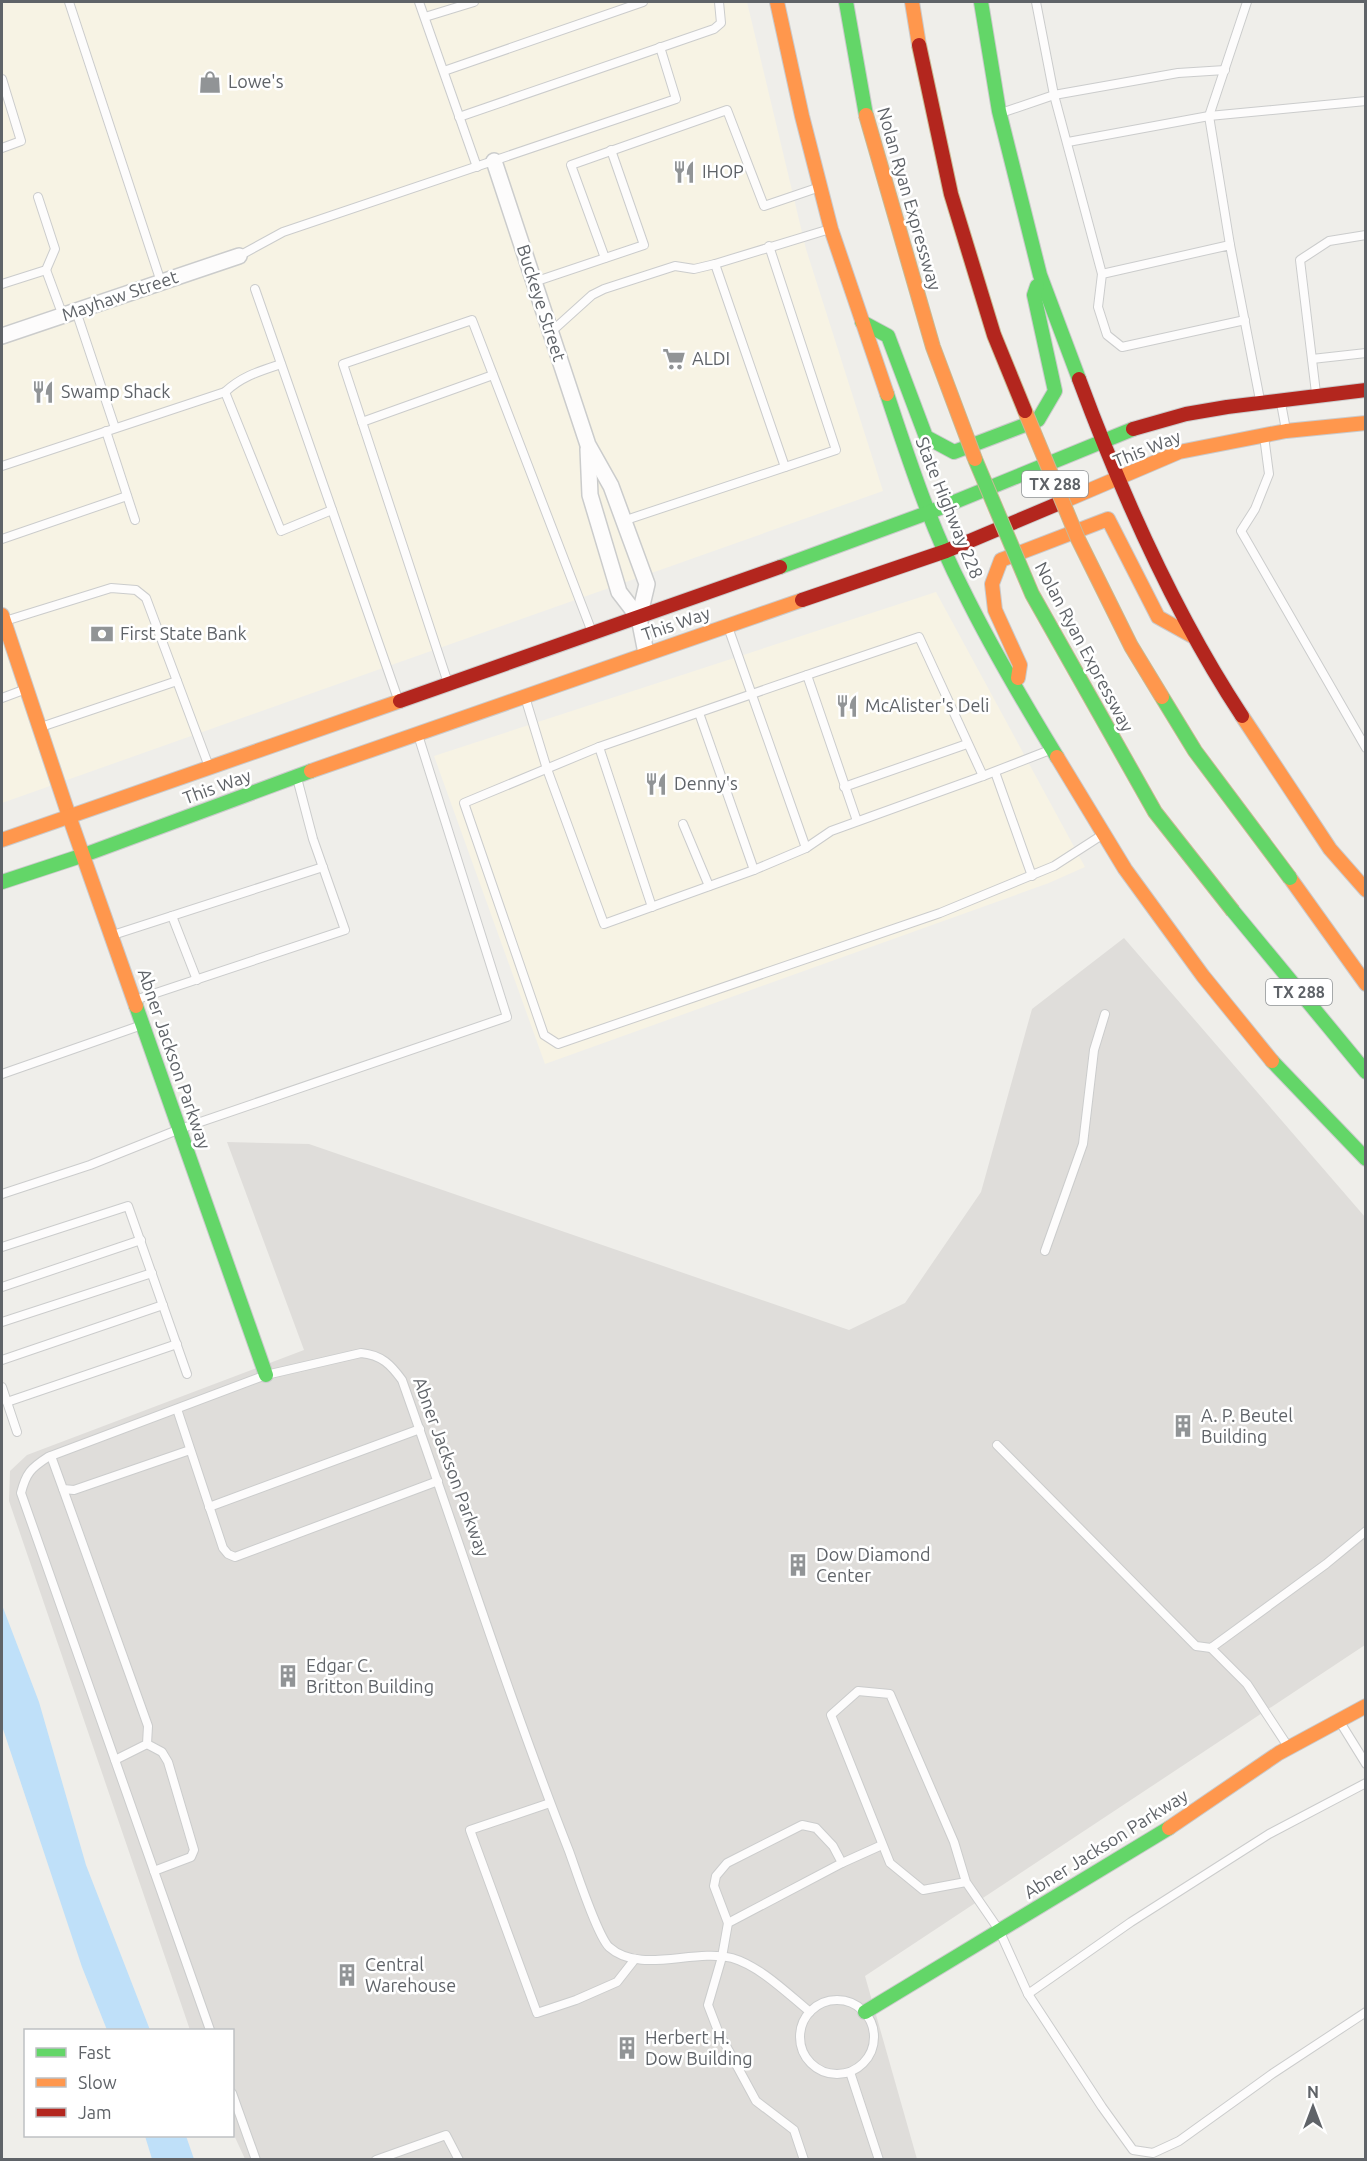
<svg xmlns="http://www.w3.org/2000/svg" width="1367" height="2161" font-family="Ubuntu,sans-serif">
	<style>
		.commercial { fill: #f7f3e4 }
		.industrial { fill: #dfddda }
		.water { fill: #bfe0f9 }
		.lines { fill: none; stroke-linecap: round; stroke-linejoin: round }
		.lane-casing { stroke: #cbcccc; stroke-width: 10 }
		.street-casing { stroke: #cbcccc; stroke-width: 18 }
		.fast-casing { stroke: #cacacb; stroke-width: 16 }
		.slow-casing { stroke: #cacacb; stroke-width: 16 }
		.jam-casing { stroke: #cacacb; stroke-width: 16 }
		.lane { stroke: #fdfcfc; stroke-width: 8 }
		.street { stroke: #fdfcfc; stroke-width: 15 }
		.fast { stroke: #63d668; stroke-width: 14 }
		.slow { stroke: #ff974d; stroke-width: 14 }
		.jam { stroke: #b3261e; stroke-width: 14 }
		.fast-bridge-casing { stroke: #c8b996; stroke-width: 16; stroke-linecap: butt }
		.slow-bridge-casing { stroke: #c8b996; stroke-width: 16; stroke-linecap: butt }
		.jam-bridge-casing { stroke: #c8b996; stroke-width: 16; stroke-linecap: butt }
		.fast-bridge { stroke: #63d668; stroke-width: 14 }
		.slow-bridge { stroke: #ff974d; stroke-width: 14 }
		.jam-bridge { stroke: #b3261e; stroke-width: 14 }
		.labels { text-anchor: middle; stroke-width: 5; stroke-linejoin: round; paint-order: stroke }
		.shield { fill: #fff; stroke: #8f9295; stroke-width: 1.5 }
		.shield-label { font-size: 16px; font-weight: bold; fill: #5f6368 }
		.poi-label { font-size: 18px; fill: #5f6368; stroke: #fff; text-anchor: start }
		.street-label { font-size: 18px; fill: #5f6368; stroke: #fff }
	</style>
	<rect width="100%" height="100%" fill="#efeeea"/>
	<g class="commercial">
		<path d="M2 2H747L806 249 883 491 2 803Z"/>
		<path d="M936 592 1085 867 1049 883 545 1064 434 756Z"/>
	</g>
	<path class="industrial" d="M1124 938 1365 1217V1645L865 1976 917 2159H245L233 2133 232 2030H190L9 1501 10 1471 27 1455 304 1350 227 1142 309 1144 849 1330 905 1303 981 1192 1032 1009Z"/>
	<g class="water">
		<path d="M2 1605 39 1702 86 1865 150 2030H107L82 1967 2 1726Z"/>
		<path d="M145 2136H186L194 2159H152Z"/>
	</g>
	<g class="lines">
		<g class="lane-casing">
			<g id="lane">
				<path d="M69 2 161 282"/>
				<path d="M419 2 477 167"/>
				<path d="M1036 2 1054 95 1102 274"/>
				<path d="M425 17 474 2"/>
				<path d="M444 71 643 2"/>
				<path d="M2 79 21 141 2 148"/>
				<path d="M1001 113 1054 95 1178 73 1225 70"/>
				<path d="M459 117 714 29 721 23 719 2"/>
				<path d="M1068 142 1209 116 1366 101"/>
				<path d="M1230 245 1209 116 1247 2"/>
				<path d="M239 256 283 232 676 99 660 47"/>
				<path d="M605 258 571 165 727 110 764 206 817 188"/>
				<path d="M715 264 785 467"/>
				<path d="M46 270 63 316"/>
				<path d="M534 282 644 245 611 150"/>
				<path d="M2 284 46 270 55 249 38 197"/>
				<path d="M255 289 398 699"/>
				<path d="M76 311 115 428"/>
				<path d="M1245 320 1122 347 1107 335 1098 307 1102 274 1230 245 1260 400"/>
				<path d="M551 332 592 295 604 289 675 266 694 269 715 264 830 229"/>
				<path d="M1312 359 1366 353"/>
				<path d="M225 392 281 531 332 510"/>
				<path d="M1316 393 1300 260 1329 241 1366 235"/>
				<path d="M1281 403 1286 430"/>
				<path d="M362 422 493 375"/>
				<path d="M106 431 135 520"/>
				<path d="M1264 436 1269 474 1255 509 1241 531 1366 748"/>
				<path d="M2 466 225 392C242 376 260 371 281 364"/>
				<path d="M623 521 836 450 769 246"/>
				<path d="M2 539 127 496"/>
				<path d="M5 621 111 588 136 590 146 598 208 764"/>
				<path d="M728 627 806 848"/>
				<path d="M807 675 919 637 983 776"/>
				<path d="M448 683 343 364 472 320 592 632"/>
				<path d="M525 697 547 769 604 924 754 870 806 848 831 831 983 776 1050 750"/>
				<path d="M2 698 26 689"/>
				<path d="M699 713 754 870"/>
				<path d="M41 727 177 681"/>
				<path d="M599 747 652 907"/>
				<path d="M995 772 1032 876"/>
				<path d="M844 787 967 744"/>
				<path d="M857 821 807 675 599 747 464 803 544 1035 558 1044 940 913 1054 866 1102 835"/>
				<path d="M683 824 709 886"/>
				<path d="M172 916 197 980"/>
				<path d="M113 935 323 867"/>
				<path d="M135 1000 345 930 313 839 297 778"/>
				<path d="M2 1074 142 1025"/>
				<path d="M2 1194 90 1165 180 1129 507 1017 418 735"/>
				<path d="M2 1247 128 1206 187 1374"/>
				<path d="M1045 1251 1083 1144 1094 1050 1105 1014"/>
				<path d="M2 1287 141 1240"/>
				<path d="M2 1322 152 1273"/>
				<path d="M2 1360 163 1305"/>
				<path d="M2 1387 17 1432"/>
				<path d="M7 1402 177 1344"/>
				<path d="M177 1409 223 1548 228 1554 235 1557 438 1481"/>
				<path d="M997 1445 1196 1646 1211 1648 1326 1564 1366 1531"/>
				<path d="M51 1456 63 1489 74 1490 190 1450"/>
				<path d="M63 1489 148 1726 147 1744 115 1760"/>
				<path d="M209 1507 420 1429"/>
				<path d="M1211 1648 1247 1684 1287 1745"/>
				<path d="M1340 1722 1366 1764"/>
				<path d="M147 1744 162 1752 168 1762 194 1850 191 1857 154 1871"/>
				<path d="M550 1803 470 1830 537 2013 576 2000 617 1982 635 1959"/>
				<path d="M966 1882 923 1890 890 1863 831 1715 858 1691 890 1694 954 1842 966 1882 999 1930 1028 1994 1131 1922 1269 1834 1366 1783"/>
				<path d="M728 1923 714 1886 716 1876 727 1863 802 1825 816 1828 833 1846 842 1863"/>
				<path d="M1028 1994 1102 2107 1133 2150 1153 2153 1179 2141 1272 2074 1366 2012"/>
				<circle cx="837" cy="2037" r="37"/>
				<path d="M210 2030 21 1493C26 1473 31 1468 48 1457L266 1375 361 1353C382 1355 391 1365 402 1380 458 1537 508 1696 569 1851 576 1870 597 1935 609 1947 640 1975 693 1948 732 1958 760 1966 788 1994 810 2012"/>
				<path d="M850 2072 879 2160"/>
				<path d="M232 2093 256 2160"/>
				<path d="M376 2160 446 2135 459 2160"/>
				<path d="M804 2160 794 2130 756 2101 718 2031 708 2005 722 1957 728 1923 842 1863 882 1845"/>
			</g>
		</g>
		<g class="street-casing">
			<g id="street">
				<path d="M494 161 588 445 611 486 647 584 639 618 646 653"/>
				<path d="M2 336 239 256"/>
				<path d="M588 449 590 495 619 592 639 618"/>
			</g>
		</g>
		<g class="fast-casing">
			<g id="fast">
				<path d="M846 2 866 115"/>
				<path d="M981 2 999 111 1040 275 1079 379"/>
				<path d="M862 322 888 336 926 437 954 452 1038 420 1055 391 1034 295 1037 286"/>
				<path d="M887 394C909 460 931 528 963 590 991 647 1024 703 1057 757"/>
				<path d="M780 567 930 512 1133 429"/>
				<path d="M2 882 84 855 311 771"/>
				<path d="M1233 911 1366 1072"/>
				<path d="M136 1006 266 1375"/>
				<path d="M1272 1061 1366 1159"/>
				<path d="M865 2012 1169 1828"/>
			</g>
		</g>
		<g class="slow-casing">
			<g id="slow">
				<path d="M777 2 802 116 831 229 887 394"/>
				<path d="M912 2 919 45"/>
				<path d="M1062 502 1179 452 1286 431 1366 423"/>
				<path d="M2 615 69 816 136 1006"/>
				<path d="M1018 678 1020 665 995 610 992 584 1001 560 1108 519 1158 617 1194 637"/>
				<path d="M1242 716 1330 849 1366 890"/>
				<path d="M1057 757 1125 869 1203 976 1272 1061"/>
				<path d="M311 771 802 600"/>
				<path d="M2 840 400 701"/>
				<path d="M1290 878 1366 984"/>
				<path d="M1169 1828 1279 1753 1366 1706"/>
			</g>
		</g>
		<g class="jam-casing">
			<g id="jam">
				<path d="M1079 379C1122 495 1174 613 1242 716"/>
				<path d="M1133 429 1186 414 1227 407 1366 390"/>
				<path d="M802 600 946 551 1062 502"/>
				<path d="M400 701 780 567"/>
			</g>
		</g>
		<use href="#lane" class="lane"/>
		<use href="#street" class="street"/>
		<use href="#fast" class="fast"/>
		<use href="#slow" class="slow"/>
		<use href="#jam" class="jam"/>
		<g class="fast-bridge-casing">
			<g id="fast-bridge">
				<path d="M975 459 1032 594 1155 812 1233 911"/>
				<path d="M1162 697 1195 751 1290 878"/>
			</g>
		</g>
		<g class="slow-bridge-casing">
			<g id="slow-bridge">
				<path d="M866 115 933 347 975 459"/>
				<path d="M1025 411 1078 539 1131 646 1162 697"/>
			</g>
		</g>
		<g class="jam-bridge-casing">
			<path id="jam-bridge" d="M919 45 951 194 994 335 1025 411"/>
		</g>
		<use href="#fast-bridge" class="fast-bridge"/>
		<use href="#slow-bridge" class="slow-bridge"/>
		<use href="#jam-bridge" class="jam-bridge"/>
	</g>
	<defs>
		<g id="shop-bare" transform="scale(1.8)"><path d="M-5-2.5h2.3a2.7 3.5 0 0 1 5.4 0H5L5.5 6h-11ZM-1.5-2.5h3a1.5 2.3 0 0 0-3 0Z" fill="#919496" stroke="#fff" stroke-width="2.5" paint-order="stroke"/></g>
		<g id="restaurant-bare" transform="scale(1.8)"><path d="M-5-6h1v4h1v-4h1v4h1v-4h1v5L-1.5 .5V6h-2V.5L-5-1ZM5-6V6H3V1.5H1.5Q1.5-4 5-6Z" fill="#919496" stroke="#fff" stroke-width="2.5" paint-order="stroke"/></g>
		<g id="supermarket-bare" transform="scale(1.8)"><path d="M-6-5.5h2.5l.6 2H6L4.5 2H-2.5L-4.4-4H-6ZM-1.5 3.2a1.3 1.3 0 1 0 .1 0ZM3 3.2a1.3 1.3 0 1 0 .1 0Z" fill="#919496" stroke="#fff" stroke-width="2.5" paint-order="stroke"/></g>
		<g id="bank-bare" transform="scale(1.8)"><path d="M-6-4H6V4H-6ZM0-2.3a2.3 2.3 0 1 0 0 4.6a2.3 2.3 0 1 0 0-4.6Z" fill="#919496" stroke="#fff" stroke-width="2.5" paint-order="stroke"/></g>
		<g id="building-bare" transform="scale(1.8)"><path d="M-4-6H4V6H1V3H-1V6H-4ZM-2.5-4.3h1.7v1.8h-1.7ZM.8-4.3h1.7v1.8H.8ZM-2.5-1h1.7V.8h-1.7ZM.8-1h1.7V.8H.8Z" fill="#919496" stroke="#fff" stroke-width="2.5" paint-order="stroke"/></g>
	</defs>
	<g fill-rule="evenodd">
		<use href="#shop-bare" x="210" y="82"/>
		<use href="#restaurant-bare" x="684" y="172"/>
		<use href="#supermarket-bare" x="674" y="359"/>
		<use href="#restaurant-bare" x="43" y="392"/>
		<use href="#bank-bare" x="102" y="634"/>
		<use href="#restaurant-bare" x="847" y="706"/>
		<use href="#restaurant-bare" x="656" y="784"/>
		<use href="#building-bare" x="1183" y="1426"/>
		<use href="#building-bare" x="798" y="1565"/>
		<use href="#building-bare" x="288" y="1676"/>
		<use href="#building-bare" x="347" y="1975"/>
		<use href="#building-bare" x="627" y="2048"/>
	</g>
	<g class="labels">
		<g class="shield">
			<rect x="1022" y="471" width="66" height="26" rx="4.5"/>
			<rect x="1266" y="979" width="66" height="26" rx="4.5"/>
		</g>
		<g class="shield-label">
			<text x="1055" y="490">TX 288</text>
			<text x="1299" y="998">TX 288</text>
		</g>
		<g class="poi-label">
			<text x="228" y="88">Lowe's</text>
			<text x="702" y="178">IHOP</text>
			<text x="692" y="365">ALDI</text>
			<text x="61" y="398">Swamp Shack</text>
			<text x="120" y="640">First State Bank</text>
			<text x="865" y="712">McAlister's Deli</text>
			<text x="674" y="790">Denny's</text>
			<text x="1201" y="1422">A. P. Beutel<tspan x="1201" dy="21">Building</tspan></text>
			<text x="816" y="1561">Dow Diamond<tspan x="816" dy="21">Center</tspan></text>
			<text x="306" y="1672">Edgar C.<tspan x="306" dy="21">Britton Building</tspan></text>
			<text x="365" y="1971">Central<tspan x="365" dy="21">Warehouse</tspan></text>
			<text x="645" y="2044">Herbert H.<tspan x="645" dy="21">Dow Building</tspan></text>
		</g>
		<g class="street-label">
			<text transform="translate(909 199) rotate(74)" y="6">Nolan Ryan Expressway</text>
			<text transform="translate(120 296) rotate(-19)" y="6">Mayhaw Street</text>
			<text transform="translate(541 303) rotate(72)" y="6">Buckeye Street</text>
			<text transform="translate(1147 449) rotate(-22)" y="6">This Way</text>
			<text transform="translate(949 508) rotate(68)" y="6">State Highway 228</text>
			<text transform="translate(676 624) rotate(-19)" y="6">This Way</text>
			<text transform="translate(1084 647) rotate(62)" y="6">Nolan Ryan Expressway</text>
			<text transform="translate(217 787) rotate(-20)" y="6">This Way</text>
			<text transform="translate(174 1059) rotate(71)" y="6">Abner Jackson Parkway</text>
			<text transform="translate(451 1467) rotate(70)" y="6">Abner Jackson Parkway</text>
			<text transform="translate(1106 1844) rotate(-32)" y="6">Abner Jackson Parkway</text>
		</g>
	</g>
	<rect width="1367" height="2161" fill="none" stroke="#5f6368" stroke-width="6"/>
	<rect x="24" y="2029" width="210" height="108" fill="#ffffff" stroke="#bfc1c3" stroke-width="1.5"/>
	<rect x="36" y="2048" width="30" height="9" fill="#63d668" stroke="#bfc1c3" stroke-width="1.5"/>
	<text x="78" y="2059" font-size="18" fill="#5f6368">Fast</text>
	<rect x="36" y="2078" width="30" height="9" fill="#ff974d" stroke="#bfc1c3" stroke-width="1.5"/>
	<text x="78" y="2089" font-size="18" fill="#5f6368">Slow</text>
	<rect x="36" y="2108" width="30" height="9" fill="#b3261e" stroke="#bfc1c3" stroke-width="1.5"/>
	<text x="78" y="2119" font-size="18" fill="#5f6368">Jam</text>
	<g transform="translate(1313 2107)" stroke="#ffffff" stroke-width="4.5" paint-order="stroke">
	<path d="M0-4.5L10 22L0 15L-10 22Z" fill="#5f6368"/>
	<text y="-9" font-size="16" font-weight="bold" text-anchor="middle" fill="#5f6368">N</text>
	</g>
</svg>
